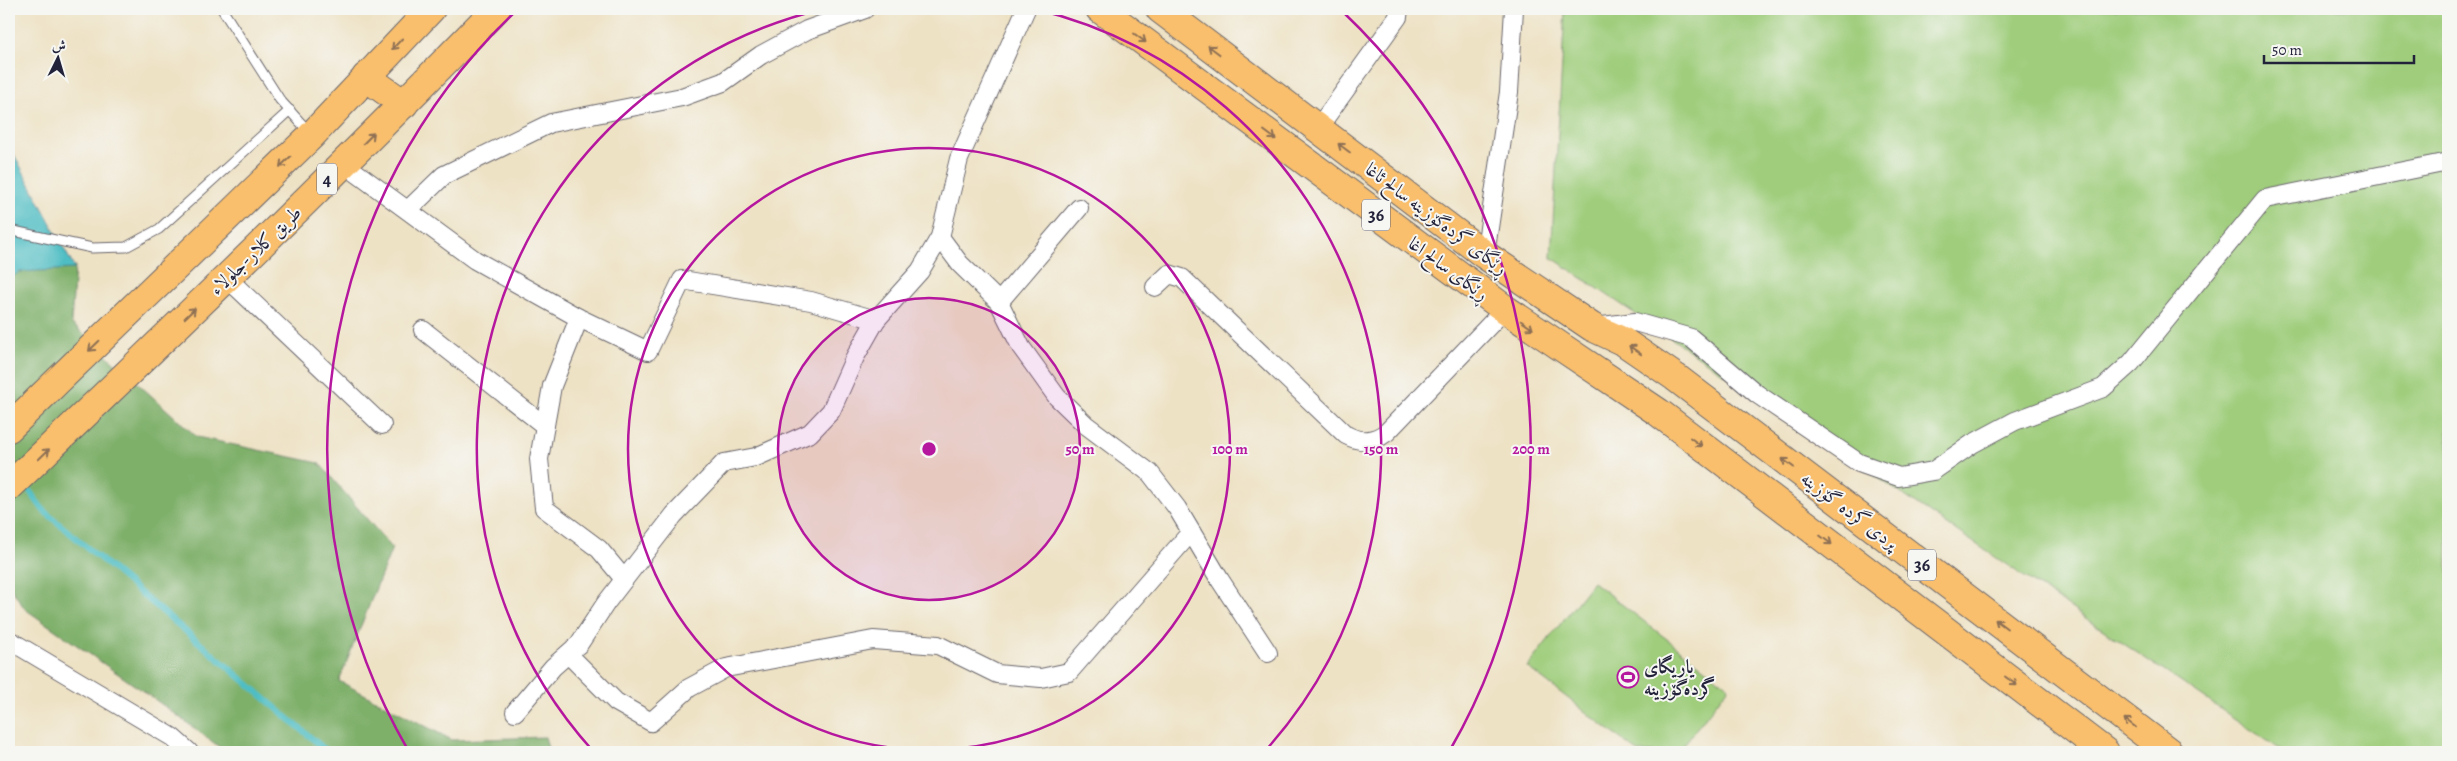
<svg xmlns="http://www.w3.org/2000/svg" width="2457" height="761" font-family="Alegreya,Amiri,serif">
	<style>
		.green { fill: #9fcd7b; stroke: #60785b }
		.forest { fill: #7fb06b; stroke: #506953 }
		.water { fill: #50bec4; stroke: #397080 }
		.lines { fill: none; stroke-linecap: round; stroke-linejoin: round }
		.stream { stroke: #50bec4; stroke-width: 6 }
		.lane-casing { stroke: #69656b; stroke-width: 11 }
		.street-casing { stroke: #69656b; stroke-width: 20 }
		.highway-casing { stroke: #69656b; stroke-width: 30 }
		.lane { stroke: #fff; stroke-width: 9 }
		.street { stroke: #fff; stroke-width: 18 }
		.highway { stroke: #f9bf6d; stroke-width: 28 }
		.oneway { stroke: #8e7054 }
		.ring { fill: none; stroke: #b5179e; stroke-width: 2.5 }
		.labels { text-anchor: middle; stroke-width: 4; stroke-linejoin: round; paint-order: stroke }
		.shield { fill: #f6f6f2; stroke: #626272; stroke-width: 1 }
		.shield-label { font-size: 18px; font-weight: bold; fill: #22223b }
		.street-label { font-size: 19px; fill: #22223b; stroke: #f6f6f2 }
		.poi-label { font-size: 19px; font-weight: bold; fill: #22223b; stroke: #f6f6f2; text-anchor: start }
		.centre { fill: #b5179e; stroke: #f6f6f2; stroke-width: 2.5 }
		.ring-label { font-size: 15px; text-anchor: middle; font-weight: bold; fill: #b5179e; stroke: #f6f6f2; stroke-width: 4; stroke-linejoin: round; paint-order: stroke }
	</style>
	<rect width="100%" height="100%" fill="#f6f6f2"/>
	<filter id="ink" filterUnits="userSpaceOnUse"><feTurbulence type="fractalNoise" baseFrequency=".02" numOctaves="2"/><feDisplacementMap in="SourceGraphic" scale="10" xChannelSelector="R" yChannelSelector="G"/><feConvolveMatrix kernelMatrix="1 2 1 2 8 2 1 2 1" color-interpolation-filters="sRGB"/></filter>
	<filter id="wash" filterUnits="userSpaceOnUse"><feTurbulence type="fractalNoise" baseFrequency=".0096" numOctaves="4" result="noise"/><feDisplacementMap in="SourceGraphic" scale="20" xChannelSelector="R" yChannelSelector="G"/><feGaussianBlur stdDeviation="1.12" result="paint"/><feColorMatrix in="noise" values="0 0 0 0 0 0 0 0 0 0 0 0 0 0 0 0 0 1.4 0 .05"/><feComposite in="paint" operator="in"/></filter>
	<g filter="url(#wash)">
		<rect width="100%" height="100%" fill="#eee2c5"/>
		<g class="green">
			<path d="M1565 9H2448V752H2284L1551 257Z"/>
			<path d="M1593 582 1729 687 1678 752H1638L1527 667Z"/>
		</g>
		<path class="forest" d="M75 266 71 323 197 437 319 463 392 548 339 681 452 740 545 737 549 752H226L170 710 25 609 9 585V277L14 272Z"/>
		<path class="water" d="M9 145 75 269 19 272 9 280Z"/>
		<g class="lines">
			<g class="stream">
				<path d="M9 461 16 471"/>
				<path d="M23 482 44 511 328 752"/>
			</g>
		</g>
	</g>
	<g filter="url(#ink)">
		<g class="lines">
			<g class="lane-casing">
				<g id="lane">
					<path d="M222 9 280 100 310 133"/>
					<path d="M9 230 92 248 126 247 159 229 290 110"/>
				</g>
			</g>
			<g class="street-casing">
				<g id="street">
					<path d="M1318 128 1398 17 1399 9"/>
					<path d="M343 163 475 260 579 318 648 351 682 280 811 301 876 320"/>
					<path d="M408 210 444 175 551 123 682 97 723 82 761 55 807 30 865 9"/>
					<path d="M940 237 960 264 999 302 1021 347 1057 397 1086 425 1150 473 1177 508 1220 580 1268 653"/>
					<path d="M1485 255 1509 92 1514 9"/>
					<path d="M227 278 382 425"/>
					<path d="M1155 287 1169 274 1182 278 1346 435C1361 443 1374 442 1387 432L1505 309"/>
					<path d="M999 302 1079 208"/>
					<path d="M579 318 552 386 539 459 544 508 599 549 624 579"/>
					<path d="M1594 327 1635 322 1691 338 1757 394 1859 463 1899 477 1933 471 1972 444 2015 421 2103 388 2131 363 2265 199 2448 162"/>
					<path d="M423 330 545 426"/>
					<path d="M9 640 172 737 189 752"/>
					<path d="M568 654 616 702 651 722 689 688 726 668 873 640 938 645 997 674 1041 678 1069 672 1191 532"/>
					<path d="M515 712 553 667 579 644 606 603 674 515 724 463 756 457 810 433 831 411 855 357 876 320 920 271 940 237 959 159 1026 9"/>
				</g>
			</g>
			<g class="highway-casing">
				<g id="highway">
					<path d="M1100 9 1505 309 1658 412 2105 752"/>
					<path d="M1160 9 1485 255 1592 327 1624 342 1675 377 2169 752"/>
					<path d="M366 77 404 104"/>
					<path d="M9 428 312 135 431 9"/>
					<path d="M9 487C173 330 338 173 496 9"/>
				</g>
			</g>
			<use href="#lane" class="lane"/>
			<use href="#street" class="street"/>
			<use href="#highway" class="highway"/>
		</g>
		<defs><path id="oneway-shaft" d="M-6 0H5M1.5-3L5.5 0L1.5 3" fill="none" stroke-width="1.6" stroke-linecap="round" stroke-linejoin="round" transform="scale(1.25)"/></defs>
		<g class="oneway">
			<use href="#oneway-shaft" transform="translate(1140 38) rotate(37)"/>
			<use href="#oneway-shaft" transform="translate(397 44) rotate(133)"/>
			<use href="#oneway-shaft" transform="translate(1214 50) rotate(-143)"/>
			<use href="#oneway-shaft" transform="translate(1270 135) rotate(37)"/>
			<use href="#oneway-shaft" transform="translate(369 138) rotate(-45)"/>
			<use href="#oneway-shaft" transform="translate(1344 148) rotate(-143)"/>
			<use href="#oneway-shaft" transform="translate(285 162) rotate(136)"/>
			<use href="#oneway-shaft" transform="translate(190 313) rotate(-44)"/>
			<use href="#oneway-shaft" transform="translate(1527 325) rotate(35)"/>
			<use href="#oneway-shaft" transform="translate(94 346) rotate(136)"/>
			<use href="#oneway-shaft" transform="translate(1635 350) rotate(-145)"/>
			<use href="#oneway-shaft" transform="translate(1696 442) rotate(37)"/>
			<use href="#oneway-shaft" transform="translate(44 454) rotate(-44)"/>
			<use href="#oneway-shaft" transform="translate(1788 463) rotate(-143)"/>
			<use href="#oneway-shaft" transform="translate(1826 540) rotate(37)"/>
			<use href="#oneway-shaft" transform="translate(2001 624) rotate(-143)"/>
			<use href="#oneway-shaft" transform="translate(2011 681) rotate(37)"/>
			<use href="#oneway-shaft" transform="translate(2130 723) rotate(-143)"/>
		</g>
	</g>
	<circle cx="929" cy="449" r="151" fill="#b5179e" fill-opacity=".12"/>
	<g class="ring">
		<circle cx="929" cy="449" r="151"/>
		<circle cx="929" cy="449" r="301"/>
		<path d="M593 751A452 452 0 0 1 823 9M1035 9A452 452 0 0 1 1265 751"/>
		<path d="M408 750A602 602 0 0 1 515 12M1343 12A602 602 0 0 1 1450 750"/>
	</g>
	<defs>
		<g id="stadium-ring" transform="scale(1.125)"><circle r="9.5" fill="#f6f6f2" stroke="#b5179e" stroke-width="1.5"/><path d="M0-5a6.5 5 0 1 0 0 10a6.5 5 0 1 0 0-10ZM-3.5-1.8h7v3.6h-7Z" fill="#b5179e"/></g>
	</defs>
	<g fill-rule="evenodd">
		<use href="#stadium-ring" x="1628" y="677"/>
	</g>
	<g class="labels">
		<g class="shield">
			<rect x="317" y="163.5" width="20" height="31" rx="4"/>
			<rect x="1362" y="199.5" width="28" height="31" rx="4"/>
			<rect x="1908" y="549.5" width="28" height="31" rx="4"/>
		</g>
		<g class="shield-label">
			<text x="327" y="185">4</text>
			<text x="1376" y="221">36</text>
			<text x="1922" y="571">36</text>
		</g>
		<g class="street-label">
			<text transform="translate(1437 218) rotate(37)" y="7">ڕێگای گردەگۆزینە سالح ئاغا</text>
			<text transform="translate(255 250) rotate(-44)" y="7">طريق كلار-جلولاء</text>
			<text transform="translate(1449 268) rotate(36)" y="7">ڕێگای سالح اغا</text>
			<text transform="translate(1850 510) rotate(37)" y="7">پردی گردە گۆزینە</text>
		</g>
		<g class="poi-label">
			<text x="1644" y="673">یاریگای<tspan x="1644" dy="22">گردەگۆزینە</tspan></text>
		</g>
	</g>
	<circle cx="929" cy="449" r="8" class="centre"/>
	<g class="ring-label">
		<text x="1080" y="454">50 m</text>
		<text x="1230" y="454">100 m</text>
		<text x="1381" y="454">150 m</text>
		<text x="1531" y="454">200 m</text>
	</g>
	<rect width="2457" height="761" fill="none" stroke="#f6f6f2" stroke-width="30"/>
	<g transform="translate(58 58) rotate(5)" stroke="#f6f6f2" stroke-width="4" paint-order="stroke">
	<path d="M0-4L9 19L0 12L-9 19Z" fill="#22223b"/>
	<text y="-8" font-size="14" font-weight="bold" text-anchor="middle" fill="#22223b">ش</text>
	</g>
	<path d="M2264 55v8h150v-8" fill="none" stroke="#22223b" stroke-width="2.5"/>
	<text x="2272" y="55" font-size="15" fill="#22223b" stroke="#f6f6f2" stroke-width="4" paint-order="stroke">50 m</text>
</svg>
